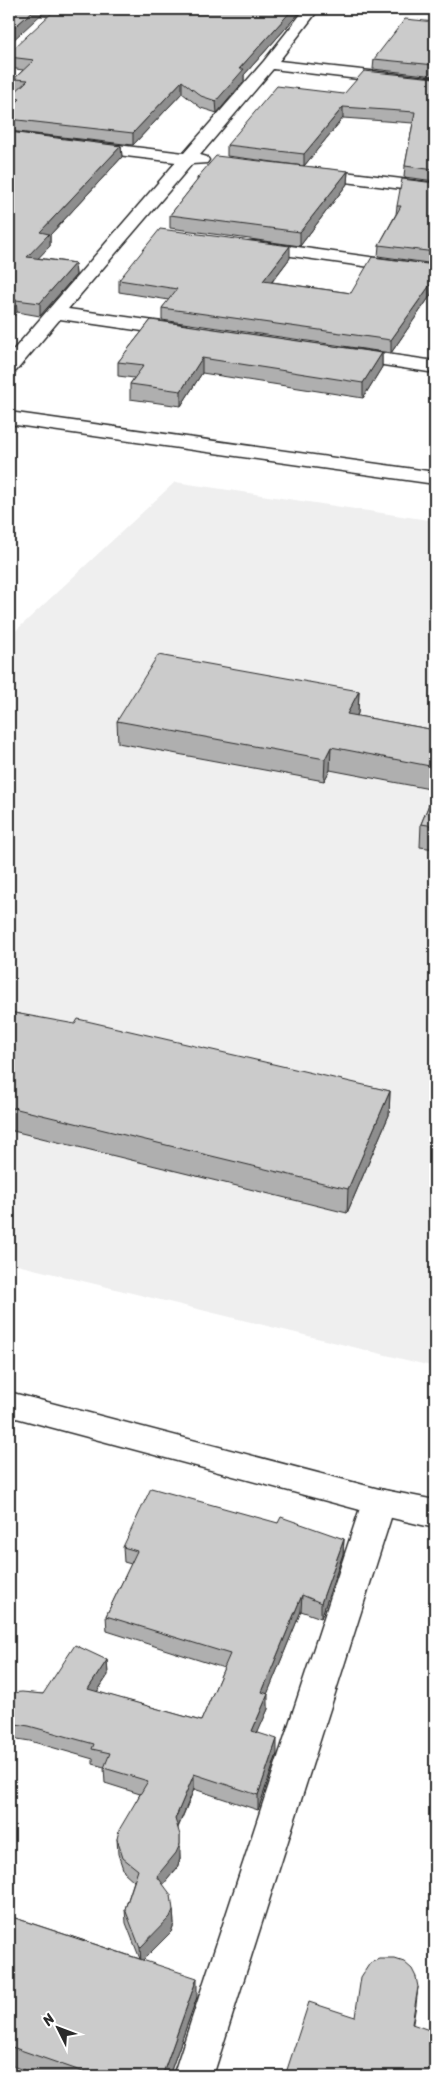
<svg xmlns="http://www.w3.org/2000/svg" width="444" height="2085" font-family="Sriracha,sans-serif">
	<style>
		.built { fill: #efefef }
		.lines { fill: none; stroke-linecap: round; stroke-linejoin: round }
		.street-casing { stroke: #2b2b2b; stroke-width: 3 }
		.highway-casing { stroke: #2b2b2b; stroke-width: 3 }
		.street { fill: #fff; fill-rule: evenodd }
		.highway { fill: #fff; fill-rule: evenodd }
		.wall { fill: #afafaf; stroke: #2b2b2b }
		.shaded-wall { fill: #8e8e8e; stroke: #2b2b2b }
		.building { fill: #cbcbcb; stroke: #2b2b2b }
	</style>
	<rect width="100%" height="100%" fill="#fff"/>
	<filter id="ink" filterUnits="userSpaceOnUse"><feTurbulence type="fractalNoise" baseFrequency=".02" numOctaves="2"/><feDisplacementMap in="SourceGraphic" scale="10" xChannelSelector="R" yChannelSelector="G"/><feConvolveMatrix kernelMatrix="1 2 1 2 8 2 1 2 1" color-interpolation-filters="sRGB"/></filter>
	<g filter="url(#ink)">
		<path class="built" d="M175 482 435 521V1367L9 1263V637Z"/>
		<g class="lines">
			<g class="street-casing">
				<g id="street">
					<path d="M26 9H61L62 11 60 14C50 17 38 15 28 12Z"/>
					<path d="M305 9H319L279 61 435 78V88L273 69 200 155 207 157 209 160 207 163 192 164 68 309 184 325 191 327 193 331 191 335 184 337 60 319 16 371 9 373V355L176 162 9 142V132L184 153 264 61Z"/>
					<path d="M311 168 435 183V193L305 177 303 173 305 169Z"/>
					<path d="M254 241 435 266V276L248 250 245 246 248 242Z"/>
					<path d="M345 348 435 361V373L338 358 336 354 338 350Z"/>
					<path d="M9 412 435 472V484L9 424Z"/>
					<path d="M379 1489 391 1492 396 1502 213 2076H173L362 1502 367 1492Z"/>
				</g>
			</g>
			<g class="highway-casing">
				<path id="highway" d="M9 1392 379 1489 435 1500V1528L379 1515 9 1416Z"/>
			</g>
			<use href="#street" class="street"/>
			<use href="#highway" class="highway"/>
		</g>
		<g class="wall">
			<path d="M301 11 244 75V81L217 113 201 108 182 93 133 145 9 131V110L10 108V97L17 91 14 90V79L23 70 9 68V49Z"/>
			<path d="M435 22V76L373 69 374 59Z"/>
			<path d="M435 78V181L404 177 405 166 413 123 343 118 304 166 227 156V145L344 94Z"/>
			<path d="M9 132 121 146 122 157 50 235V246L38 258 75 263 76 275 40 316 17 312 9 321Z"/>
			<path d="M348 171 347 184 300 246 170 228V215L197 181V178Z"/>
			<path d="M435 183V264L378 256 379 245 396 214 397 206Z"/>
			<path d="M290 258 272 282 351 293 435 265V289L391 353 162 320V308L169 300 119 292V280Z"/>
			<path d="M151 320 382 353V367L363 398 202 373 181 406 130 399V384L134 378 118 376V362Z"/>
			<path d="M359 691 358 713 357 716 435 730V790L330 770 324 781 118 743 117 721Z"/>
			<path d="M435 790V849L420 847 421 824Z"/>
			<path d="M9 1012 390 1091 389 1115 347 1213 9 1130Z"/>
			<path d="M278 1523 344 1539 343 1554 321 1618 301 1611 267 1694 268 1709 257 1733 277 1754 258 1810 194 1789 178 1828 180 1859 177 1868 163 1884 173 1910 174 1924 171 1932 143 1960 197 1997 169 2076H42L9 2065V1916L140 1959 126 1923 125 1909 134 1881 124 1872 118 1854 117 1839 140 1794 105 1783 104 1768V1767L93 1764V1759L30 1741 11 1738 9 1737V1693L43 1694 107 1660 108 1675 97 1692 201 1721 224 1668 107 1631 106 1616 131 1564 124 1562 123 1547Z"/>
			<path d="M435 1845V1867L431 1866 433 1856Z"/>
		</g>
		<g class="shaded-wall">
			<path d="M35 9H47L9 44V32Z"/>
			<path d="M293 9H301V11L244 75V81L217 113 216 101 239 69Z"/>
			<path d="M182 81V93L133 145V133Z"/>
			<path d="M343 107V118L304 166V154Z"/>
			<path d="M121 146 122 157 50 235V246L28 269 27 257 40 232Z"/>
			<path d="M348 171 347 184 300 246V232Z"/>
			<path d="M290 246V258L263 293V281Z"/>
			<path d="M75 263 76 275 40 316V303Z"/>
			<path d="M435 278V289L391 353V340Z"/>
			<path d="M16 300 17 312 9 321V307Z"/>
			<path d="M382 353V367L363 398V383Z"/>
			<path d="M202 358V373L181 406V391Z"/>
			<path d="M359 691 358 713 346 736 347 714Z"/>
			<path d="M331 747 330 770 324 781 325 759Z"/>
			<path d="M9 773 11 796 9 799Z"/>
			<path d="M390 1091 389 1115 347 1213 348 1189Z"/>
			<path d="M344 1539 343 1554 321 1618V1603Z"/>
			<path d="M302 1595 301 1611 262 1707V1692Z"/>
			<path d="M107 1660 108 1675 89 1704 88 1689Z"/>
			<path d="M268 1694V1709L252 1746V1731Z"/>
			<path d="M277 1739V1754L258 1810V1795Z"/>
			<path d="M194 1774V1789L175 1834V1819Z"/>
			<path d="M180 1835V1859L177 1868 158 1891 157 1876Z"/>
			<path d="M173 1910 174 1924 171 1932 141 1962 140 1948Z"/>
			<path d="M197 1978V1997L169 2076H162Z"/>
			<path d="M418 1987 416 2005 410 2041 412 2024Z"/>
		</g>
		<g class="building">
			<path d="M9 9H35L9 32Z"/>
			<path d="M56 9H293L239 69H244L216 101 201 96 182 81 133 133 9 119V110L20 99 10 97 28 80 14 79 34 60 9 57V49L14 48Z"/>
			<path d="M405 19 435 22V65L374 59Z"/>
			<path d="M364 71 435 78V170L405 166 415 112 343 107 304 154 227 145 277 86 344 94Z"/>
			<path d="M9 132 121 146 40 232 49 234 27 257 75 263 40 303 16 300 9 307Z"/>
			<path d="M216 156 348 171 300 232 170 215 199 178H197Z"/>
			<path d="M402 179 435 183V252L379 245 401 206H397Z"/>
			<path d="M160 229 290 246 263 281 351 293 372 257 435 265V278L391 340 162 308 177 289 119 280Z"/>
			<path d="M151 320 382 353 363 383 202 358 181 391 130 384 144 365 118 362Z"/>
			<path d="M158 655 359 691 347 714 435 730V767L331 747 325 759 117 721Z"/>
			<path d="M435 790V826L421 824Z"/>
			<path d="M9 1012 75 1024 78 1019 390 1091 348 1189 9 1107Z"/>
			<path d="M151 1488 278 1523 281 1517 344 1539 321 1603 302 1595 262 1692 268 1694 252 1731 277 1739 258 1795 194 1774 175 1819 180 1835V1844L176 1853 157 1876 171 1895 173 1910 170 1917 140 1948 125 1909 138 1870 123 1858 117 1839 119 1830 148 1781 104 1768 110 1753 92 1749 94 1744 29 1726 9 1723V1693L22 1692 43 1694 75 1645 107 1660 88 1689 201 1721 230 1654 106 1616 137 1551 123 1547Z"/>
			<path d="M435 1845V1857L433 1856Z"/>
			<path d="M9 1916 197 1978 162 2076H95L9 2046Z"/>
			<path d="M379 1959H395L404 1962 412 1969 416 1977 418 1987 412 2024 435 2032V2076H285L309 2002 355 2017 361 1977 370 1963Z"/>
		</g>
	</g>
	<rect width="444" height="2085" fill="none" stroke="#fff" stroke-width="30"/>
	<rect x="15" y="15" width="414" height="2055" fill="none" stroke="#2b2b2b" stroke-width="2" filter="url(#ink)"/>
	<g transform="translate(58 2028) rotate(312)" stroke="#ffffff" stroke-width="4" paint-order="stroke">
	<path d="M0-4L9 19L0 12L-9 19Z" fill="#2b2b2b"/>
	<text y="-8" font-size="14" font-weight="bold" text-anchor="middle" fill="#2b2b2b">N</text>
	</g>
</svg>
